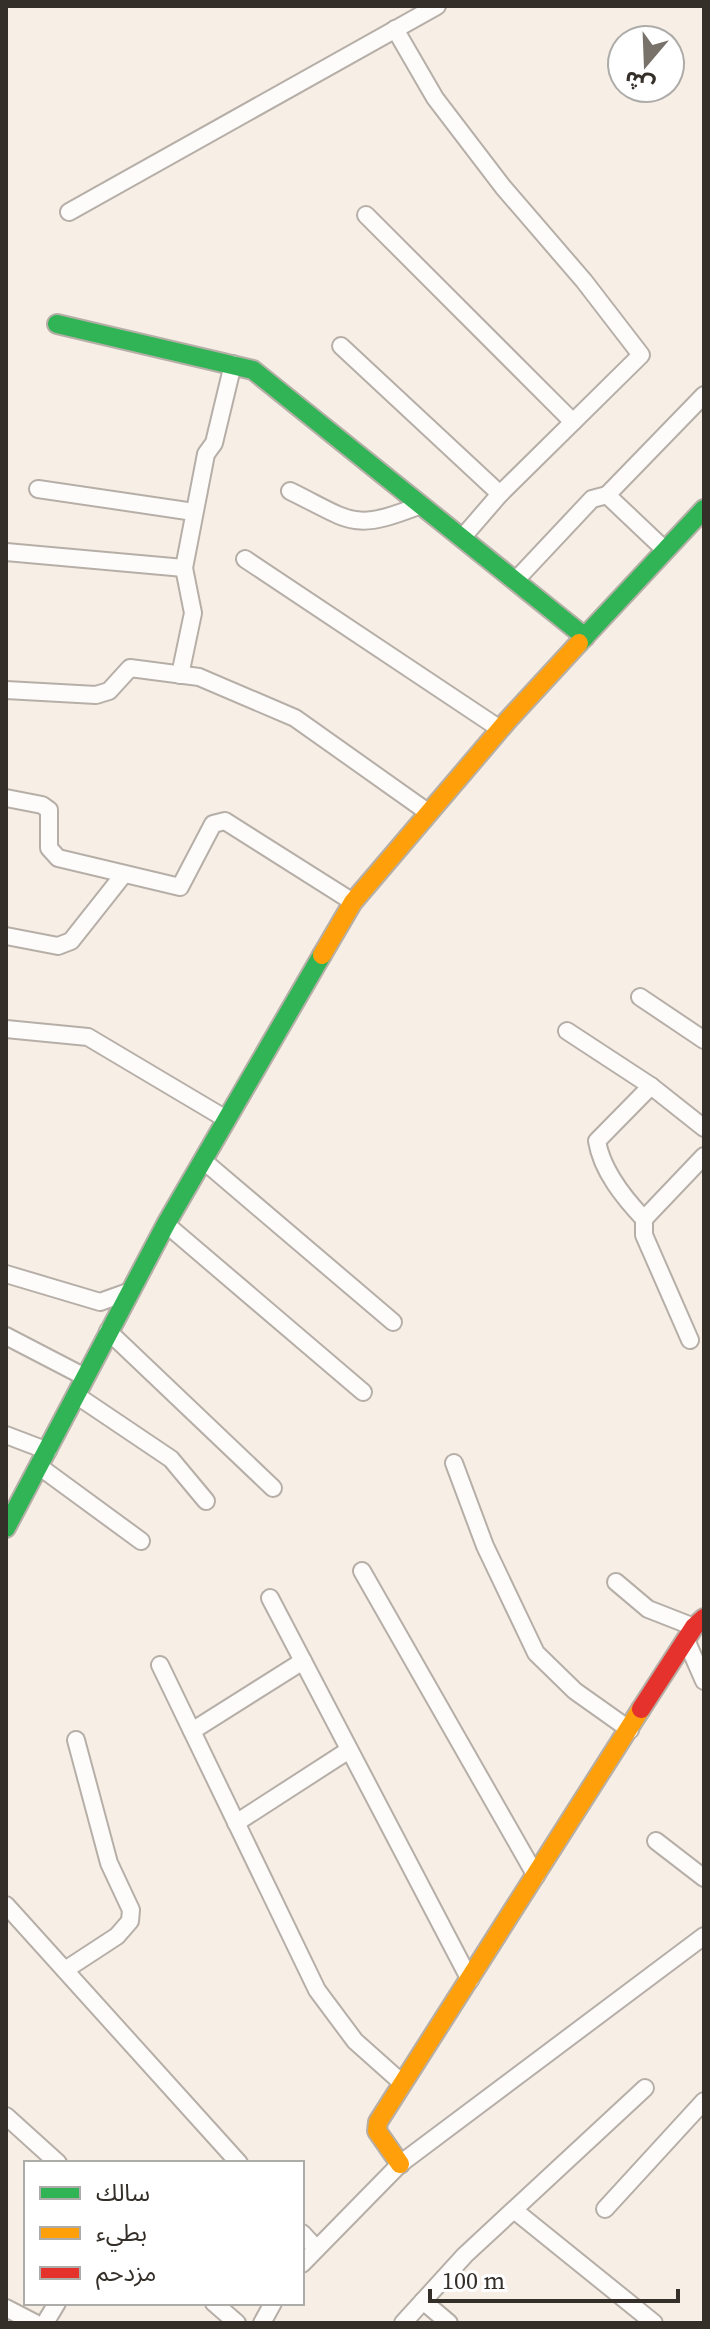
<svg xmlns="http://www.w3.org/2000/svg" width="710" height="2329" font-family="'Source Serif 4','Noto Sans Arabic',serif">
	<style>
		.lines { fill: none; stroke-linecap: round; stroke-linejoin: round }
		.street-casing { stroke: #b6afa8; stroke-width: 20 }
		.fast-casing { stroke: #b6afa8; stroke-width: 22 }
		.slow-casing { stroke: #b6afa8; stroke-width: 22 }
		.jam-casing { stroke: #b6afa8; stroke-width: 22 }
		.street { stroke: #fefcfb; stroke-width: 16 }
		.fast { stroke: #30b455; stroke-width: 18 }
		.slow { stroke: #ff9f0a; stroke-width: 18 }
		.jam { stroke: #e5322d; stroke-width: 18 }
	</style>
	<rect width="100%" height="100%" fill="#f7eee6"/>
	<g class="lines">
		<g class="street-casing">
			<g id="street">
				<path d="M395 29 435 98 503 187 584 281 641 355 500 494"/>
				<path d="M69 212 437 6"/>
				<path d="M366 215 573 422"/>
				<path d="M341 346 500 494 462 538"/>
				<path d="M38 489 194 512"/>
				<path d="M290 491C353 522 352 532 421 505"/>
				<path d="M607 495 704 395"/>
				<path d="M6 552 184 568"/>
				<path d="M245 559 500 729"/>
				<path d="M515 581 592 499 607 495 665 550"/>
				<path d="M180 675 193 613 184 568 206 454 214 443 233 364"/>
				<path d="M6 690 96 695 109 691 130 668 199 677 295 718 429 813"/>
				<path d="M6 798 42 805 49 810V848L58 858 180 887 213 824 225 821 353 902"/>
				<path d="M6 936 58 946 71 941 124 874"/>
				<path d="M640 997 704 1040"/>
				<path d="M6 1029 88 1037 226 1119"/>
				<path d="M567 1031 651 1086 704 1128"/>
				<path d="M205 1162 393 1322"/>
				<path d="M644 1219C624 1198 602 1171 597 1141L651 1086"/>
				<path d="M166 1224 363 1392"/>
				<path d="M6 1274 100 1302 128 1292"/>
				<path d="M108 1331 273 1488"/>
				<path d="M6 1336 85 1377"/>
				<path d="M690 1340 644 1235V1219L704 1156"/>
				<path d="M76 1395 171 1459 206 1501"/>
				<path d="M6 1435 48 1451"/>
				<path d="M454 1463 485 1546 536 1653 575 1691 630 1730"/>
				<path d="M40 1467 141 1541"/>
				<path d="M362 1571 536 1876"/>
				<path d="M616 1582 648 1609 694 1627"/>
				<path d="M270 1598 470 1980"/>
				<path d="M687 1642 704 1681"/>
				<path d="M160 1665 317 1990 355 2041 401 2082"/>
				<path d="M192 1731 303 1661"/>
				<path d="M236 1823 349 1750"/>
				<path d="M656 1841 704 1878"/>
				<path d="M6 1905 239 2163"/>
				<path d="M65 1970 117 1936 130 1921 131 1910 109 1863 76 1740"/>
				<path d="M6 2116 58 2163"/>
				<path d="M605 2209 704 2101"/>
				<path d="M514 2210 654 2323"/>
				<path d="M302 2233 315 2247"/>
				<path d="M302 2264 400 2164 704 1936"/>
				<path d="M423 2301 449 2323"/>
				<path d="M214 2303 237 2323"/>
				<path d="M6 2308 35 2323"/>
				<path d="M45 2323 57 2303"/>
				<path d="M262 2323 273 2303"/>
				<path d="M403 2323 465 2255 645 2088"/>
			</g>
		</g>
		<g class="fast-casing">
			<g id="fast">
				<path d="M57 324 253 370 585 637"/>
				<path d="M579 643 704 509"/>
				<path d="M6 1528 166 1224 322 955"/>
			</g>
		</g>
		<g class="slow-casing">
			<g id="slow">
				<path d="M322 955 353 902 508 720 579 643"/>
				<path d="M400 2164 377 2131 378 2122 641 1709"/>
			</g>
		</g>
		<g class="jam-casing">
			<path id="jam" d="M641 1709 694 1627 704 1618"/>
		</g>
		<use href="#street" class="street"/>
		<use href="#fast" class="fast"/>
		<use href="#slow" class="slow"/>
		<use href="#jam" class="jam"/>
	</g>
	<rect width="710" height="2329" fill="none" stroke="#352f29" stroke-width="16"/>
	<rect x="24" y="2161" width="280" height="144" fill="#ffffff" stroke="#aeaca9" stroke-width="2"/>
	<rect x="40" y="2187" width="40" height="12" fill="#30b455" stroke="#aeaca9" stroke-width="2"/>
	<text x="96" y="2201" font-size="24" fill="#352f29">سالك</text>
	<rect x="40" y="2227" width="40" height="12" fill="#ff9f0a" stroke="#aeaca9" stroke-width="2"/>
	<text x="96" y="2241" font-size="24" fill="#352f29">بطيء</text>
	<rect x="40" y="2267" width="40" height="12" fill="#e5322d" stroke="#aeaca9" stroke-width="2"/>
	<text x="96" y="2281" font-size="24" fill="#352f29">مزدحم</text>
	<g transform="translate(646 64) rotate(199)"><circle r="38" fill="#ffffff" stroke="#aeaca9" stroke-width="2"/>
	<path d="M0-6L14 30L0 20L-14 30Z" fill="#79726b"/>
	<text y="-12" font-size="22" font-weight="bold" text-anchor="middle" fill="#352f29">ش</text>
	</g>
	<path d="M430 2289v12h248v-12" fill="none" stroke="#352f29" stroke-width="4"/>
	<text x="442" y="2289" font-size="24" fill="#352f29" stroke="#ffffff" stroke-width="6" paint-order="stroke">100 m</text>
</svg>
